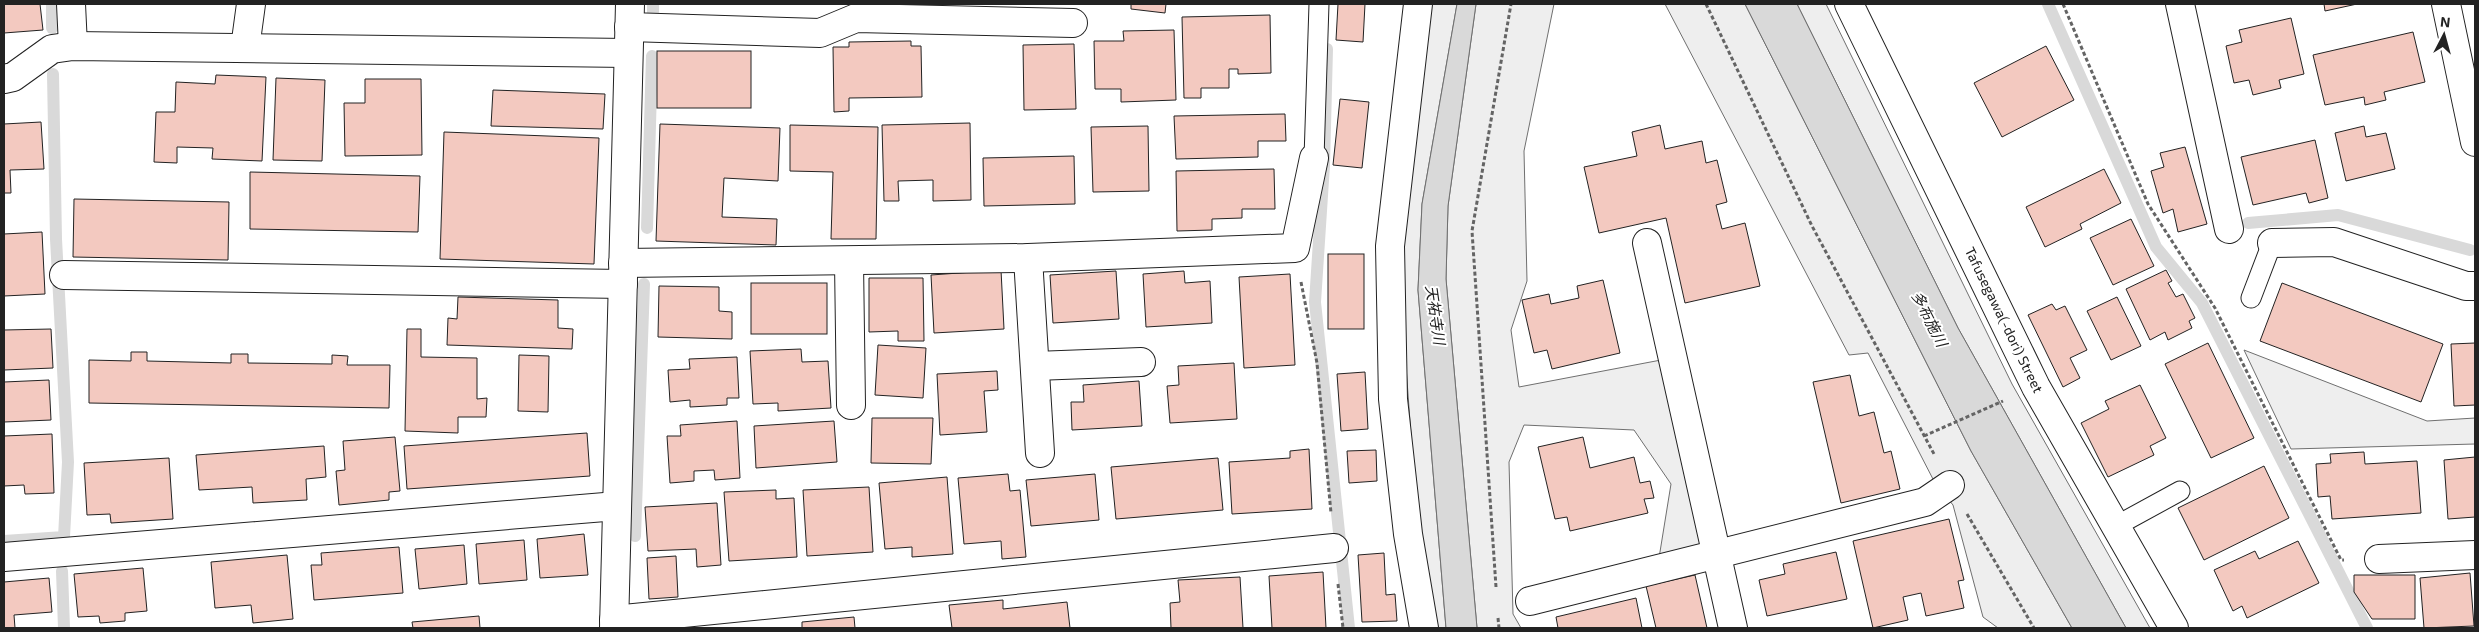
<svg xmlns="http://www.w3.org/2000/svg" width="2479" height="632" font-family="'Exo 2','Noto Sans JP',sans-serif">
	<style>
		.green { fill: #eee; stroke: #6f6f6f }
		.water { fill: #d9d9d9; stroke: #6f6f6f }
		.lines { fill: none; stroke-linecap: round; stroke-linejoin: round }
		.stream { stroke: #d9d9d9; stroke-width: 12 }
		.building { fill: #f3c9c0; stroke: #222 }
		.lane-casing { stroke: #222; stroke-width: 21 }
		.street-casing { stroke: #222; stroke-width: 30 }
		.path { stroke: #646464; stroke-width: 3; stroke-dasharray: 4 2.5; stroke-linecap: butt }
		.lane { stroke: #fff; stroke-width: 19 }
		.street { stroke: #fff; stroke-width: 28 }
		.labels { text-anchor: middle; stroke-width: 4; stroke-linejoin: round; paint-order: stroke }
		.street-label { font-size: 14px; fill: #222; stroke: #fff }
		.water-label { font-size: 15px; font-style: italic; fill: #222; stroke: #fff }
	</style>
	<rect width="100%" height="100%" fill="#fff"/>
	<g class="green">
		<path d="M1431 4H1457L1422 204 1418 290 1446 628H1434L1416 504 1397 243Z"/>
		<path d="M1476 4H1554L1524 151 1527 281 1511 330 1519 387 1661 360 1703 547 1659 558 1671 484 1634 430 1524 425 1509 462 1513 614 1521 628H1477L1446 279 1448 206Z"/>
		<path d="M1665 4H1745L1971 451 2072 628H1998L1983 617 1953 505 1935 483 1868 353 1849 355Z"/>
		<path d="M1797 4H1826L2012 384 2150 628H2126L1958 328Z"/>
		<path d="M2244 350 2427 421 2475 418V444L2291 449Z"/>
	</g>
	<g class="water">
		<path d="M1457 4H1476L1448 206 1446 279 1477 628H1446L1418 290 1422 204Z"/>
		<path d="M1745 4H1797L1958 328 2126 628H2072L1971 451Z"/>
	</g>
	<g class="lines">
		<g class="stream">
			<path d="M2048 4 2156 247 2202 303 2367 628"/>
			<path d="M653 12V4"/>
			<path d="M52 28V4"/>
			<path d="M1327 49 1324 165 1315 302 1349 628"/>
			<path d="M2248 223 2338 215 2470 250"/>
			<path d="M647 228 652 56"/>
			<path d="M635 536 644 284"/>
			<path d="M4 541 64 537 68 462 56 239 53 74"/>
			<path d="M62 571 64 628"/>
		</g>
	</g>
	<g class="building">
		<path d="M4 4H40L43 30 4 33Z"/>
		<path d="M1131 4H1166L1165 13 1131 9Z"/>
		<path d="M1338 4H1365L1363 42 1336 40Z"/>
		<path d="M2324 4H2357L2325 11Z"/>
		<path d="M1270 15 1271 73 1238 74V69H1229V88H1201V98H1184L1182 17Z"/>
		<path d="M2291 18 2304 74 2279 80 2281 88 2253 95 2249 80 2234 83 2226 46 2242 42 2239 30Z"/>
		<path d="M1174 30 1176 100 1121 102V89H1095L1094 41H1124L1123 31Z"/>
		<path d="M2413 32 2425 82 2384 92 2386 100 2365 105 2364 97 2325 105 2313 55Z"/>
		<path d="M911 41V46H921L922 97 849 98V111L834 112 833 47H849V42Z"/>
		<path d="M1074 44 1076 109 1024 110 1023 45Z"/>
		<path d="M2046 46 2074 100 2002 137 1974 83Z"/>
		<rect x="657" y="51" width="94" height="57"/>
		<path d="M216 75 266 77 262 161 212 159 213 148 177 147V163L154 162 156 112H175L176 82 215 84Z"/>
		<path d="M276 78 325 80 322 161 273 160Z"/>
		<path d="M365 79H421L422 155 345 156 344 103H365Z"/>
		<path d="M493 90 605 94 603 129 491 126Z"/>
		<path d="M1340 99 1369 102 1362 168 1333 165Z"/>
		<path d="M1285 114 1286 141H1258V157L1176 159 1174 116Z"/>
		<path d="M41 122 44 169 10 170 11 193H4V124Z"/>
		<path d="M970 123 971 200 933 201V180L898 181 899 201H884L882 125Z"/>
		<path d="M660 124 780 128 778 181 724 178 722 217 777 219 776 245 656 241Z"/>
		<path d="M790 125 878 127 876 239H831L833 172 790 171Z"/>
		<path d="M1660 125 1665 149 1702 141 1706 163 1717 160 1727 202 1716 205 1722 229 1745 223 1760 286 1685 303 1666 218 1599 233 1584 167 1637 156 1632 132Z"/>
		<path d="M1148 126 1149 191 1093 192 1091 127Z"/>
		<path d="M2364 126 2366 137 2386 133 2395 169 2346 181 2335 133Z"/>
		<path d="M444 132 599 138 594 264 440 259Z"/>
		<path d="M2315 140 2328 198 2309 203 2306 193 2253 205 2241 157Z"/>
		<path d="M2185 147 2207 224 2178 232 2173 209 2163 213 2151 171 2164 167 2160 153Z"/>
		<path d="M1074 156 1075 204 984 206 983 158Z"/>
		<path d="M1274 169 1275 209H1242V218L1212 219V230L1177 231 1176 171Z"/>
		<path d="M2104 169 2121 203 2080 224 2082 229 2045 247 2026 207Z"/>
		<path d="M250 172 420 176 418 232 250 229Z"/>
		<path d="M74 199 229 202 228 260 73 257Z"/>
		<path d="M2131 219 2154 266 2113 285 2090 238Z"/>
		<path d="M42 232 45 294 4 296V234Z"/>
		<rect x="1328" y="254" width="36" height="75"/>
		<path d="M1001 270 1004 329 934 333 931 275Z"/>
		<path d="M2166 270 2172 281 2168 283 2176 297 2183 294 2195 318 2189 321 2192 328 2168 340 2165 332 2150 340 2126 289Z"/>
		<path d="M1116 271 1119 319 1053 323 1050 275Z"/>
		<path d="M1184 271 1185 283 1210 281 1212 323 1146 327 1143 274Z"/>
		<path d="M1290 274 1295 365 1244 368 1239 277Z"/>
		<path d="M869 278H923L924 341H898V331L869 332Z"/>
		<path d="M1603 280 1620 353 1552 369 1547 350 1534 353 1522 300 1549 294 1551 304 1579 298 1577 286Z"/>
		<rect x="751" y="283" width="76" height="51"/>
		<path d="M2282 283 2443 344 2421 402 2260 341Z"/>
		<path d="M659 286 719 287V311L732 312V339L658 337Z"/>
		<path d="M458 297 558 300V328L573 329 572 349 447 345 448 318 457 319Z"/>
		<path d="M2117 297 2141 346 2111 360 2087 311Z"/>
		<path d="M2052 304 2056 310 2065 306 2087 350 2070 358 2080 378 2063 387 2028 315Z"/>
		<path d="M51 329 53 368 4 370V330Z"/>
		<path d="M407 329H421V357L477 358V399L487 398 486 417H458V433L405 431Z"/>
		<path d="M2208 343 2254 438 2211 458 2165 364Z"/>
		<path d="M2475 343V405L2454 406 2451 344Z"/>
		<path d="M878 345 926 348 923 398 875 395Z"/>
		<path d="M801 349 802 362 828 361 831 408 778 411V403L753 404 750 351Z"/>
		<path d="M131 352H147V361L231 363V354H248V363L332 364V355L348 356 347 365H390L389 408 89 403V360L131 361Z"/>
		<path d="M519 355 549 356 548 412 518 411Z"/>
		<path d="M737 357 739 398H727V405L690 407V400L670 402 668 370 690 369 689 359Z"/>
		<path d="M1234 363 1237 419 1170 423 1167 386 1179 385 1178 366Z"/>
		<path d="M997 371 998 390 984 391 987 432 940 435 937 374Z"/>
		<path d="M1365 372 1368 429 1341 431 1337 374Z"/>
		<path d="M1850 375 1859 416 1874 412 1884 453 1891 451 1900 489 1841 503 1813 382Z"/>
		<path d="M49 380 51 420 4 422V382Z"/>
		<path d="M1139 381 1142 426 1072 430 1071 402H1084L1083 385Z"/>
		<path d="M2140 385 2166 438 2150 446 2154 455 2108 477 2081 423 2109 409 2105 401Z"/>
		<path d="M872 418H933L931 464 871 463Z"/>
		<path d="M737 421 740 478 715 480 714 470 694 471V481L670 483 667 436H681L680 425Z"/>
		<path d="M834 421 837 462 756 468 754 426Z"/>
		<path d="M587 433 590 476 407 489 404 446Z"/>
		<path d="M52 434 54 493 25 494 24 485 4 486V436Z"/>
		<path d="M395 437 400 491 389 492V500L339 505 336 471 345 470 343 441Z"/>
		<path d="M1583 437 1590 468 1634 457 1640 483 1650 481 1654 498 1644 499 1648 513 1570 531 1567 517 1555 519 1538 447Z"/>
		<path d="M324 446 326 477 306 479 307 500 253 503 252 487 199 490 196 455Z"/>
		<path d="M1309 449 1312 509 1232 514 1229 462 1290 458V451Z"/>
		<path d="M1376 450 1377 481 1349 483 1347 451Z"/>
		<path d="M2364 452 2365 464 2417 461 2421 513 2332 519 2330 496 2318 497 2316 464 2331 463 2330 454Z"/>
		<path d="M2475 457V517L2448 519 2444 460Z"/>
		<path d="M169 458 173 519 111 523 110 514 87 515 84 463Z"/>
		<path d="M1218 458 1223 510 1116 519 1111 467Z"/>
		<path d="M2264 466 2289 518 2204 560 2178 508Z"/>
		<path d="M1008 474 1010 491 1020 490 1026 557 1002 559 1001 541 964 544 958 478Z"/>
		<path d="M1095 474 1099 520 1031 526 1026 480Z"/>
		<path d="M947 477 953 554 912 557V547L885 549 879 483Z"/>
		<path d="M869 487 873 552 807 556 803 490Z"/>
		<path d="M776 490V499L794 498 797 557 729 561 724 492Z"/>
		<path d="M717 503 721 565 697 567 696 549 648 551 645 507Z"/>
		<path d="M1949 519 1964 580 1958 581 1964 608 1926 616 1921 593 1903 597 1908 620 1873 628 1853 541Z"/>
		<path d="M584 534 588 575 540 578 537 539Z"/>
		<path d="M524 540 527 580 479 584 476 544Z"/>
		<path d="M2298 541 2319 583 2247 618 2242 606 2233 611 2214 570 2255 551 2259 559Z"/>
		<path d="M464 545 467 584 419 589 415 549Z"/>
		<path d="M399 547 403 593 314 600 311 565H322L321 553Z"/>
		<path d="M1836 552 1847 599 1767 616 1759 580 1785 574 1783 564Z"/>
		<path d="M1384 553 1386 595 1395 594 1397 621 1362 622 1358 555Z"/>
		<path d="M287 555 293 619 253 623 251 605 215 608 211 562Z"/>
		<path d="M676 556 678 597 649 599 647 558Z"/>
		<path d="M143 568 147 611 125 613V621L100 623 99 616 78 617 74 574Z"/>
		<path d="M1323 572 1326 628H1272L1269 576Z"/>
		<path d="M2470 573 2474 626 2424 628 2420 578Z"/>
		<path d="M1695 575 1707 628H1656L1646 586Z"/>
		<path d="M2354 575H2415V619H2372L2354 592Z"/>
		<path d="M1240 577 1243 628H1171L1170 603 1180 602 1178 580Z"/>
		<path d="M49 578 52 612 14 615 15 628H4V582Z"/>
		<path d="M1636 598 1642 628H1558L1556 617Z"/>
		<path d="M1003 600V609L1067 602 1070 628H952L949 605Z"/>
		<path d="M479 616 480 628H413L412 622Z"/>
		<path d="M854 617 855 628H802V622Z"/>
	</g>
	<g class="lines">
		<g class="lane-casing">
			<g id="lane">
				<path d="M1314 158 1319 4"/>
				<path d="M2251 298 2272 243"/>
				<path d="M2116 526 2180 491"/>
			</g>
		</g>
		<g class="street-casing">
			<g id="street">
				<path d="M71 4 73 46"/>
				<path d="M1418 4 1390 246 1393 399 1408 534 1424 628"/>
				<path d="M1849 4 2036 387 2174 628"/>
				<path d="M2180 4 2229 229"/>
				<path d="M2446 4 2475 142"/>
				<path d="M629 27 820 33 856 18 1073 23"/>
				<path d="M245 48 251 4"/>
				<path d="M4 79 13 77 52 49 73 46 628 53"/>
				<path d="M1647 243 1733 628"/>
				<path d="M2272 243 2334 242 2466 286H2475"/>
				<path d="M1028 258 1040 453"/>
				<path d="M849 262 851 405"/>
				<path d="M623 263 1028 258 1295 248 1314 158"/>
				<path d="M64 275 623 284"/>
				<path d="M1035 366 1141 362"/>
				<path d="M4 557 617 506"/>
				<path d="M2379 559 2475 555"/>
				<path d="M1530 601 1925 502 1950 485"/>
				<path d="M614 620 1334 548"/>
				<path d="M614 628 630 4"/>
			</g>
		</g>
		<g class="path">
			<path d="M1706 4 1812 226 1934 454"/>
			<path d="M2063 4 2148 204 2215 308 2341 560H2344"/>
			<path d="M1301 282 1317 363 1331 513"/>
			<path d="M1924 436 2003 401"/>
			<path d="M1967 514 2034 628"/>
			<path d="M1338 584 1343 628"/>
			<path d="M1496 587 1472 231 1511 4"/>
			<path d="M1498 618 1499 628"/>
		</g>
		<use href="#lane" class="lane"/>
		<use href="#street" class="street"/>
	</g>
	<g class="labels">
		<g class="street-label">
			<text transform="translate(2004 320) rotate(64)" y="5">Tafusegawa(-dori) Street</text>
		</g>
		<g class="water-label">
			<text transform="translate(1435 315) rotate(82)" y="5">天祐寺川</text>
			<text transform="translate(1929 319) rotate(63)" y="5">多布施川</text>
		</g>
	</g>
	<rect width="2479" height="632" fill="none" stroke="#222222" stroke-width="10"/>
	<g transform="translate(2444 35) rotate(6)" stroke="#ffffff" stroke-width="4" paint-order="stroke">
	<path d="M0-4L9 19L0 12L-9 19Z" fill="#222222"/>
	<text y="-8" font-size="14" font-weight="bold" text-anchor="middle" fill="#222222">N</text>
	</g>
</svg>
